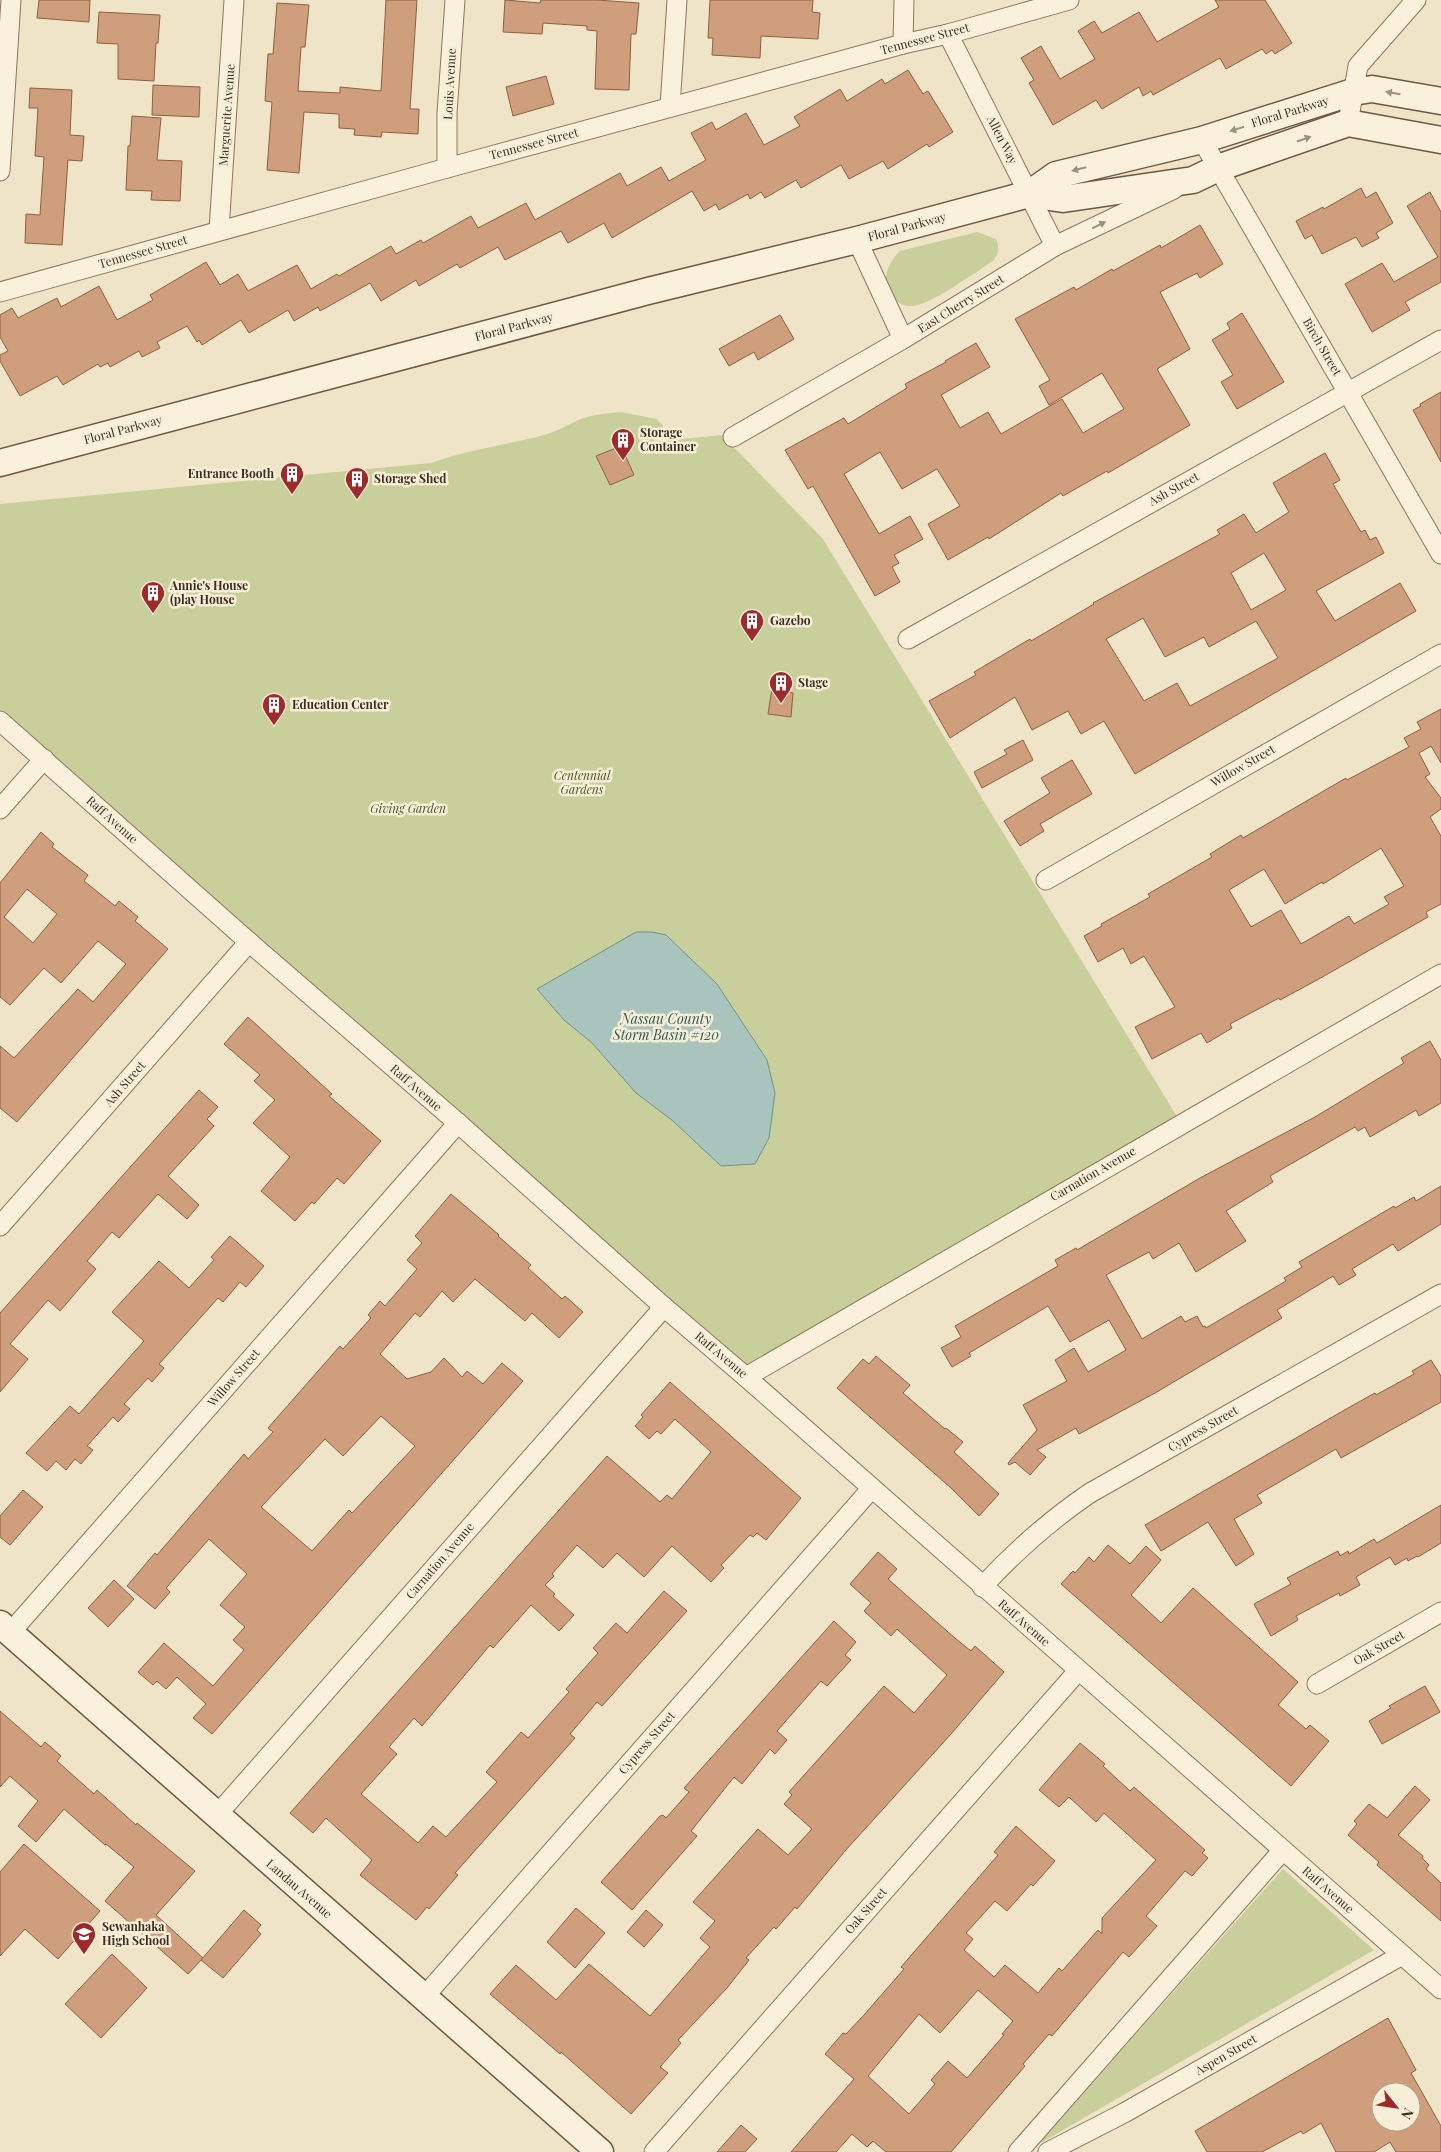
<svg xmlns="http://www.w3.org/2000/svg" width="1441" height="2152" font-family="'Playfair Display',serif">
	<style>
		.green { fill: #c9cf9b }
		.water { fill: #a9c4bc; stroke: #6f938a }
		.building { fill: #cf9f7d; stroke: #8d5f41; fill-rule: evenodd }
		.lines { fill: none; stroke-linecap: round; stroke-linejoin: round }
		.street-casing { stroke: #8d765c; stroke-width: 21 }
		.secondary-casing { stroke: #6f573f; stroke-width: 29 }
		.street { stroke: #faf1dc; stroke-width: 19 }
		.secondary { stroke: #faf1dc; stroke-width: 26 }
		.oneway { fill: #9c907e }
		.labels { text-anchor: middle; stroke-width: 5; stroke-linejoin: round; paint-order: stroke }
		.street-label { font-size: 12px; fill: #3d2e20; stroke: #f7eed8 }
		.poi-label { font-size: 12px; font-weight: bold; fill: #3d2e20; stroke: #f7eed8; text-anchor: start }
		.park-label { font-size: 12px; font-style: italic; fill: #4d5a26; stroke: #f7eed8 }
		.water-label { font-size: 14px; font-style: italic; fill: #2f5d5a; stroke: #f7eed8 }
	</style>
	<rect width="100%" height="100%" fill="#f0e4c8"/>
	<g class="green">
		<path d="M977 232 996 239C1000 248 999 253 993 261 976 272 929 306 912 306 898 307 888 294 886 282 885 271 892 258 900 251Z"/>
		<path d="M621 412 657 419 663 426 653 442 722 435 823 539 1181 1123 746 1377 0 711V504L431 463C469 449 509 445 547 434 561 430 573 421 587 417 598 414 610 413 621 412Z"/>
		<path d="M1283 1869 1374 1950 1037 2145Z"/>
	</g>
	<path class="water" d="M636 932H652L666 935 717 984 767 1060 775 1093 769 1138 755 1164 721 1166 673 1121 636 1093 592 1043 564 1020 537 989Z"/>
	<g class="building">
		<path d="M39 0H90L89 22 37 18Z"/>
		<path d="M386 0H417L410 109H419L418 134 382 132 381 137 354 135 355 129 339 128V114L304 112 299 173 267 170 272 102 265 101 267 68 268 54H273L277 3 309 5 305 47H301L298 91 340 93V87L381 91Z"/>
		<path d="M505 0 540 3 541 0H597L639 3 636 34H631L629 90 595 89 597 31 587 30V26L543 23 542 34 503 32Z"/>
		<path d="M710 0H813L812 12 820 13 818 39 761 36 760 58 712 55 713 38H708Z"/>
		<path d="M1215 0H1265L1292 43 1275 54 1272 50 1266 54 1262 49 1226 69 1220 58 1153 95 1151 91 1143 96 1139 87 1102 109 1096 100 1053 125 1029 83 1034 80 1021 58 1041 46 1060 79 1095 59 1078 31 1094 21 1102 33 1139 12 1157 42 1219 7Z"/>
		<path d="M99 12 160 15 158 43H156L154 81 118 79V44L97 43Z"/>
		<path d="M908 70 923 94 928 91 953 132 929 147 927 144 888 169 883 161 849 179 841 165 801 188 796 180 765 198 761 192 750 199 748 194 719 210 716 204 704 211 692 191 612 238 604 223 568 243 561 231 505 260 498 247 460 268 457 264 419 286 416 280 381 301 370 283 320 311 318 307 294 321 288 310 249 333 241 320 202 345 199 340 197 342 187 326 157 342 160 348 142 357 139 351 110 367 108 363 100 367 98 364 63 385 57 376 20 396 0 361V355L8 351 0 337V315L12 308 18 318 57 298 61 307 99 286 117 320 153 300 150 295 206 262 220 285 238 274 248 291 297 265 311 289 337 274 339 276 391 246 396 254 421 240 423 243 471 216 478 228 526 203 535 220 620 173 627 186 661 167 669 181 706 160 691 133 712 122 716 130 746 113 764 145 800 126 794 117 840 89 847 101 882 79 885 84Z"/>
		<path d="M546 76 554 104 513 116 506 87Z"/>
		<path d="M153 85 200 87 199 117 152 115Z"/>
		<path d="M30 88 72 90 70 135 84 136 82 161 68 160 62 245 25 243 26 214 40 215 44 157 35 156 38 108H29Z"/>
		<path d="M132 116 161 118 157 160 182 161 180 201 151 200 152 191 126 190 128 146H130Z"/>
		<path d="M1361 188 1366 198 1376 192 1393 223 1376 233 1379 238 1362 247 1356 237 1322 254 1312 235 1305 239 1296 221 1323 207 1324 209Z"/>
		<path d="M1430 192 1441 212V282L1405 302 1410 310 1372 332 1345 284 1382 263 1394 282 1438 257 1407 206Z"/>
		<path d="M1200 225 1223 264 1200 278 1197 273 1160 292 1190 349 1157 369 1190 425 1108 473 1107 471 1063 496 1061 493 989 539 988 537 948 560 928 524 960 506 937 469 902 489 880 452 844 474 879 534 910 516 923 539 894 555 899 563 892 567 900 582 875 596 813 486 808 489 785 450 844 418 848 424 907 388 905 384 946 362 945 361 976 343 990 367 941 395 960 428 988 412 1001 434 1062 399 1083 433 1124 409 1102 373 1049 405 1039 386 1050 380 1015 319 1074 287 1076 290 1112 269 1113 271 1160 245 1161 248Z"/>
		<path d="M1242 313 1284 382 1237 409 1221 382 1233 375 1212 340 1230 329 1227 323Z"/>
		<path d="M780 315 794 339 758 360 754 352 729 366 719 349Z"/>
		<path d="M1441 392V462L1413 410 1421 406 1420 404Z"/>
		<path d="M621 446 634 475 610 485 596 456Z"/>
		<path d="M1325 453 1340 480 1333 484 1361 532 1365 530 1370 540 1376 537 1384 553 1316 591 1335 621 1400 583 1416 611 1135 774 1104 721 1081 734 1068 711 1032 730 1015 697 950 738 929 701 976 675 974 672 1030 639 1031 641 1094 604 1093 603 1220 534 1217 530 1244 514 1256 533 1289 512 1273 483ZM1264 553 1286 590 1251 610 1231 573ZM1143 618 1165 657 1204 637 1209 647 1256 621 1278 658 1190 706 1177 683 1144 701 1106 639Z"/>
		<path d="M772 688 793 693 791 717 768 714Z"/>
		<path d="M1441 709V763L1431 746 1419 753 1430 774 1425 777 1441 798V809L1430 817 1441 836V904L1426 912 1428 917 1317 980 1280 1000 1279 998 1230 1024 1232 1028 1207 1043 1201 1033 1152 1059 1135 1027 1175 1007 1144 956 1131 964 1123 948 1098 962 1084 936 1102 926 1101 924 1150 897 1148 894 1212 857 1210 854 1241 835 1243 838 1346 778 1347 780 1409 747 1404 738 1421 729 1417 722ZM1381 848 1404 886 1384 897 1389 904 1354 924 1349 916 1301 944 1281 910 1251 927 1229 890 1264 869 1285 904 1322 882 1323 884Z"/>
		<path d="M1023 740 1033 760 982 788 974 772 1007 754 1004 750Z"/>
		<path d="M1072 760 1092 794 1040 824 1044 831 1020 846 1004 821 1050 793 1041 778Z"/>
		<path d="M41 832 54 844 52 847 88 875 84 881 115 906 119 901 138 917 135 921 168 949 17 1122 0 1108V1046L14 1058 78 989 93 1002 126 964 98 941 61 983 44 968 10 1005 0 997V883ZM27 889 57 914 33 943 4 917Z"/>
		<path d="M248 1017 332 1094 329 1096 381 1141 344 1184 337 1178 314 1204 312 1202 295 1221 261 1191 290 1157 253 1123 275 1100 254 1081 260 1075 224 1044Z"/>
		<path d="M1430 1041 1441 1060V1103L1419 1116 1416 1110 1370 1137 1365 1127 1358 1131 1355 1127 1270 1176 1273 1182 1226 1211 1246 1241 1196 1272 1179 1243 1153 1259 1149 1252 1106 1275 1142 1339 1181 1316 1185 1322 1197 1316 1203 1327 1205 1326 1206 1328 1286 1281 1284 1278 1302 1267 1299 1262 1394 1206 1395 1208 1414 1197 1416 1201 1441 1186V1224L1398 1251 1393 1244 1352 1269 1356 1275 1339 1285 1333 1276 1277 1310 1282 1318 1155 1393 1079 1434 1076 1428 1037 1450 1046 1457 1030 1475 1015 1462 1009 1465 1008 1463 1037 1430 1023 1405 1067 1381 1055 1360 1074 1348 1088 1372 1126 1350 1109 1320 1070 1342 1048 1306 969 1353 971 1356 952 1367 941 1348 961 1337 955 1326 1058 1266 1055 1260 1076 1248 1077 1250 1200 1178 1315 1117 1404 1063 1401 1058Z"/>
		<path d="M199 1090 218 1107 207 1119 214 1126 168 1176 199 1205 187 1219 158 1194 119 1238 112 1232 87 1261 96 1269 60 1311 48 1300 10 1344 28 1359 0 1392V1313Z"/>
		<path d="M451 1194 499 1235 498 1236 531 1265 528 1268 562 1299 565 1296 583 1312 559 1338 532 1313 525 1321 475 1279 453 1302 442 1291 420 1317 415 1313 380 1354 407 1379 431 1372 444 1358 462 1377 467 1371 483 1384 502 1363 523 1381 212 1734 193 1718 206 1704 177 1677 166 1689 157 1681 153 1685 138 1672 164 1643 213 1686 244 1650 233 1640 245 1627 220 1605 247 1574 209 1539 166 1588 170 1592 155 1609 127 1586 155 1553 157 1555 244 1454 248 1459 273 1432 268 1428 340 1346 343 1349 371 1318 368 1315 380 1301 385 1306 417 1269 407 1260 422 1243 415 1236ZM381 1416 415 1446 352 1513 349 1510 312 1551 261 1507 325 1439 343 1456Z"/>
		<path d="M230 1236 264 1266 246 1287 240 1282 223 1302 218 1298 159 1364 164 1368 152 1382 148 1378 124 1404 130 1409 118 1422 113 1417 87 1446 93 1450 81 1464 75 1459 66 1470 56 1461 47 1471 26 1453 70 1406 79 1414 144 1341 112 1312 159 1261 189 1288 214 1260 211 1257Z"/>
		<path d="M876 1356 910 1385 903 1393 945 1429 946 1428 963 1442 954 1452 999 1494 979 1516 951 1488 837 1388 863 1359 869 1364Z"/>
		<path d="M1431 1360 1441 1376V1402L1341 1458 1336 1449 1257 1495 1262 1503 1234 1519 1254 1554 1236 1566 1208 1522 1161 1551 1145 1525 1348 1408 1375 1393 1376 1395 1414 1374 1412 1371Z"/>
		<path d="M670 1382 801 1498 766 1540 757 1533 753 1537 750 1535 721 1565 724 1568 711 1582 672 1546 644 1577 617 1553 603 1568 577 1545 552 1574 554 1576 545 1585 555 1594 553 1596 574 1615 559 1631 531 1605 493 1648 490 1645 422 1726 414 1718 389 1747 397 1754 361 1794 418 1843 433 1826 446 1837 497 1782 486 1772 521 1732 528 1738 569 1692 566 1689 598 1653 593 1648 616 1623 627 1633 664 1591 687 1611 602 1706 597 1702 570 1734 575 1738 455 1873 458 1875 429 1909 427 1907 416 1920 360 1875 372 1860 326 1818 313 1833 290 1813 607 1456 660 1502 667 1495 672 1499 711 1452 675 1419 661 1434 657 1431 649 1439 635 1426 643 1417 641 1415Z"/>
		<path d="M23 1490 43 1507 10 1545 0 1537V1516Z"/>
		<path d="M1441 1505V1543L1418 1557 1417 1556 1408 1561 1407 1558 1395 1565 1390 1557 1356 1577 1360 1585 1340 1596 1339 1593 1296 1616 1298 1620 1271 1636 1254 1604 1291 1584 1287 1578 1338 1551 1340 1556 1348 1551 1349 1554 1374 1539 1377 1543Z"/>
		<path d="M1108 1545 1130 1564 1146 1546 1161 1560 1131 1595 1161 1623 1193 1588 1298 1682 1278 1705 1306 1729 1310 1725 1329 1741 1291 1786 1061 1584 1073 1571 1075 1573 1089 1557 1094 1562Z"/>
		<path d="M878 1552 897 1569 888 1579 956 1639 971 1651 975 1646 1004 1672 951 1734 845 1851 797 1909 795 1907 776 1929 774 1927 746 1958 749 1960 727 1988 678 2040 681 2043 660 2067 668 2073 631 2114 561 2052 560 2054 490 1994 516 1965 556 2000 589 1964 650 2016 710 1947 700 1938 715 1921 693 1902 758 1829 788 1855 812 1829 784 1804 792 1795 789 1792 884 1686 914 1713 947 1675 897 1629 891 1636 864 1611 871 1603 850 1584Z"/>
		<path d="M114 1580 134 1599 108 1627 88 1608Z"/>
		<path d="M834 1621 856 1642 845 1655 851 1660 827 1686 821 1681 777 1731 787 1740 775 1754 770 1749 742 1784 734 1777 691 1831 697 1836 632 1910 601 1882 660 1816 663 1815 666 1818 689 1792 684 1788Z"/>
		<path d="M1425 1686 1440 1712 1382 1744 1369 1721 1391 1708 1389 1706Z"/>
		<path d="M0 1711 41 1747 45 1742 61 1756 57 1761 94 1794 97 1790 136 1825 137 1823 195 1871 156 1915 203 1958 188 1974 105 1901 134 1867 106 1844 105 1845 64 1809 36 1842 18 1826 38 1801 10 1776 0 1787Z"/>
		<path d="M1080 1743 1105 1764 1103 1766 1130 1791 1134 1787 1205 1850 1202 1853 1208 1858 1192 1876 1185 1871 1146 1916 1157 1926 1129 1957 1123 1952 1052 2036 1049 2034 1023 2064 1025 2066 951 2152H886L873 2141 867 2147 852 2134 836 2152H791L854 2079 825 2054 843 2033 846 2034 864 2015 904 1969 901 1967 998 1855 994 1852 1016 1826 1055 1861 1033 1886 1031 1884 1007 1911 995 1901 966 1933 973 1939 964 1950 994 1977 1005 1965 1038 1993 1059 1968 1062 1971 1098 1930 1102 1934V1918L1156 1860 1104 1813 1096 1822 1069 1797 1059 1807 1039 1790ZM978 1990 1013 2021 1002 2034 1004 2035 967 2078 948 2061 931 2080 935 2084 909 2114 868 2076 919 2014 940 2033Z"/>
		<path d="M1415 1786 1430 1800 1398 1835 1423 1856 1422 1858 1429 1865 1426 1869 1441 1883V1921L1377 1865 1379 1862 1348 1835 1357 1824 1354 1821 1369 1804 1387 1818Z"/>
		<path d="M24 1844 100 1911 58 1959 25 1929 0 1956V1872Z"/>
		<path d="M576 1908 605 1933 575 1968 547 1942Z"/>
		<path d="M244 1910 261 1925 257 1930 261 1934 223 1978 201 1960Z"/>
		<path d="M646 1910 663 1925 644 1947 627 1932Z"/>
		<path d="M112 1954 147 1988 101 2038 65 2004Z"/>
		<path d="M1388 2018 1416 2070 1411 2073 1441 2126V2152H1396L1390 2142 1374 2152H1336L1321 2123 1303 2134 1301 2131 1262 2152H1207L1195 2131ZM1381 2092H1411V2122H1381Z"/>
		<path d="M741 2125 757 2139 745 2152H717Z"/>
	</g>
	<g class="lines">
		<g class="street-casing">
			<g id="street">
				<path d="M948 34 1055 246"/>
				<path d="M903 44 904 0"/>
				<path d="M670 107 677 0"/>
				<path d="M1348 123 1358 66 1416 0"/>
				<path d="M1202 140 1441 554"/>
				<path d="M447 168V113L455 0"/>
				<path d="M0 171 11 0"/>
				<path d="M219 230 234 0"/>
				<path d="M857 240 903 339"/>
				<path d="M0 292 447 168 903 44 948 34 1069 0"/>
				<path d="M733 437 903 339 1055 246 1174 189"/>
				<path d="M908 639 1441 340"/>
				<path d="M0 721 249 942 458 1123 664 1307 746 1377 1441 1989"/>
				<path d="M0 809 44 759"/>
				<path d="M1046 880 1441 654"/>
				<path d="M0 1226 249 942"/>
				<path d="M746 1377 1441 974"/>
				<path d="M982 1587C1016 1550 1049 1521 1090 1493L1441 1294"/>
				<path d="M10 1633 458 1123"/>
				<path d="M1317 1684 1441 1612"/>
				<path d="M216 1816 664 1307"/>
				<path d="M423 1998 872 1488"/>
				<path d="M654 2152 1078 1671"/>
				<path d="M1018 2152 1283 1850"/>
				<path d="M1048 2152 1124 2113 1402 1955"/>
			</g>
		</g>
		<g class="secondary-casing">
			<g id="secondary">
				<path d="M1029 194 1063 199 1193 180 1218 168 1348 123 1441 140"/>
				<path d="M0 463 648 291 857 240 1029 194 1056 175 1202 140 1353 92 1372 89 1441 101"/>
				<path d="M0 1624 600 2152"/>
			</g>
		</g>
		<use href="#street" class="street"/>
		<use href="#secondary" class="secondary"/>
	</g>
	<defs><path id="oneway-solid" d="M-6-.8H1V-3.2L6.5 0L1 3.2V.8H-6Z" transform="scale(1.25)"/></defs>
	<g class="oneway">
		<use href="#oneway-solid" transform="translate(1393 93) rotate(-170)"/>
		<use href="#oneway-solid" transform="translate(1237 129) rotate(163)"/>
		<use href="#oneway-solid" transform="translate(1304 139) rotate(-19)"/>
		<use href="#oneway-solid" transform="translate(1079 169) rotate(166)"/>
		<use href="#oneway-solid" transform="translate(1099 225) rotate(-26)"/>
	</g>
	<defs>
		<g id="building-pin" transform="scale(1.25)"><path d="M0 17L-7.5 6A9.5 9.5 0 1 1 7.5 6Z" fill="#9e2a2b" stroke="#f7eed8"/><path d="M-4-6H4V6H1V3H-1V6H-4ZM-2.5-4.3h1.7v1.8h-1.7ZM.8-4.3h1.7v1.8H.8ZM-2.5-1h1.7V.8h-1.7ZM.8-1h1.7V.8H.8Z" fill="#fff"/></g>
		<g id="school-pin" transform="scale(1.25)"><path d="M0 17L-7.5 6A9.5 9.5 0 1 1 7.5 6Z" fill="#9e2a2b" stroke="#f7eed8"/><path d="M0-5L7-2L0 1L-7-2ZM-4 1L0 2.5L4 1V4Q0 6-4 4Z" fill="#fff"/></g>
	</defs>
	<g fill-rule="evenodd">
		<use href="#building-pin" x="623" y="440"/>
		<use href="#building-pin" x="292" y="474"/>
		<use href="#building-pin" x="357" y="479"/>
		<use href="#building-pin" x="153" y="593"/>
		<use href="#building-pin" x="752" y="621"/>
		<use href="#building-pin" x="781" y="683"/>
		<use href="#building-pin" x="274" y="705"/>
		<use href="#school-pin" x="84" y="1934"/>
	</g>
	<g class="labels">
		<g class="street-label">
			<text transform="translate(925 39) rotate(-15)" y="4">Tennessee Street</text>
			<text transform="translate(450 84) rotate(-87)" y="4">Louis Avenue</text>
			<text transform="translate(1290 112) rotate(-17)" y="4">Floral Parkway</text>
			<text transform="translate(227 115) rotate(-86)" y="4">Marguerite Avenue</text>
			<text transform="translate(1002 140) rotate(63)" y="4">Allen Way</text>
			<text transform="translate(534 144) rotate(-15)" y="4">Tennessee Street</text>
			<text transform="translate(907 227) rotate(-15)" y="4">Floral Parkway</text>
			<text transform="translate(143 252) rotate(-16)" y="4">Tennessee Street</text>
			<text transform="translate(961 304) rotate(-32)" y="4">East Cherry Street</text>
			<text transform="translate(514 327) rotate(-15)" y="4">Floral Parkway</text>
			<text transform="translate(1322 347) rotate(60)" y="4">Birch Street</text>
			<text transform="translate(123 430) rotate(-15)" y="4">Floral Parkway</text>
			<text transform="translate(1174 489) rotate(-29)" y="4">Ash Street</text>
			<text transform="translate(1243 766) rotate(-30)" y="4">Willow Street</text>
			<text transform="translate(112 820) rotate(42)" y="4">Raff Avenue</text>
			<text transform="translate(125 1084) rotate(-49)" y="4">Ash Street</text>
			<text transform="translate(416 1088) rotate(41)" y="4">Raff Avenue</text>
			<text transform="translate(1093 1174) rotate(-30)" y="4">Carnation Avenue</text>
			<text transform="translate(721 1355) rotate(40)" y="4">Raff Avenue</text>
			<text transform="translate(234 1378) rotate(-49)" y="4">Willow Street</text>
			<text transform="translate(1203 1429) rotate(-30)" y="4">Cypress Street</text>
			<text transform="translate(440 1561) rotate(-49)" y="4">Carnation Avenue</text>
			<text transform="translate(1024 1623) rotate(41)" y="4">Raff Avenue</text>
			<text transform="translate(1379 1648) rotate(-30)" y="4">Oak Street</text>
			<text transform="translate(647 1743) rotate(-49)" y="4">Cypress Street</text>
			<text transform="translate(299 1889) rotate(41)" y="4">Landau Avenue</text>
			<text transform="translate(1328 1890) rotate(41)" y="4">Raff Avenue</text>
			<text transform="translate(866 1911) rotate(-49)" y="4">Oak Street</text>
			<text transform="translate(1226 2055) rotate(-30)" y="4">Aspen Street</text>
		</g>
		<g class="poi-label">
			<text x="640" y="437">Storage<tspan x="640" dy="14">Container</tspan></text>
			<text x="274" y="478" text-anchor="end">Entrance Booth</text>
			<text x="374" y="483">Storage Shed</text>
			<text x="170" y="590">Annie's House<tspan x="170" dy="14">(play House</tspan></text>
			<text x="770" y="625">Gazebo</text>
			<text x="798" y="687">Stage</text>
			<text x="292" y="709">Education Center</text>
			<text x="102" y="1931">Sewanhaka<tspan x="102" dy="14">High School</tspan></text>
		</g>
		<g class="park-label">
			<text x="582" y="780">Centennial<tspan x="582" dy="14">Gardens</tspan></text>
			<text x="408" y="813">Giving Garden</text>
		</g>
		<g class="water-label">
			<text x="666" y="1024">Nassau County<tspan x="666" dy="16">Storm Basin #120</tspan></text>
		</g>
	</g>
	<g transform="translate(1396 2107) rotate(120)"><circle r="24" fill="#f7eed8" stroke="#ada18e"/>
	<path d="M0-4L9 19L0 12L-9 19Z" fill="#9e2a2b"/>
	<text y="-8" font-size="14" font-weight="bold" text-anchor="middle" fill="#3d2e20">N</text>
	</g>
</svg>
